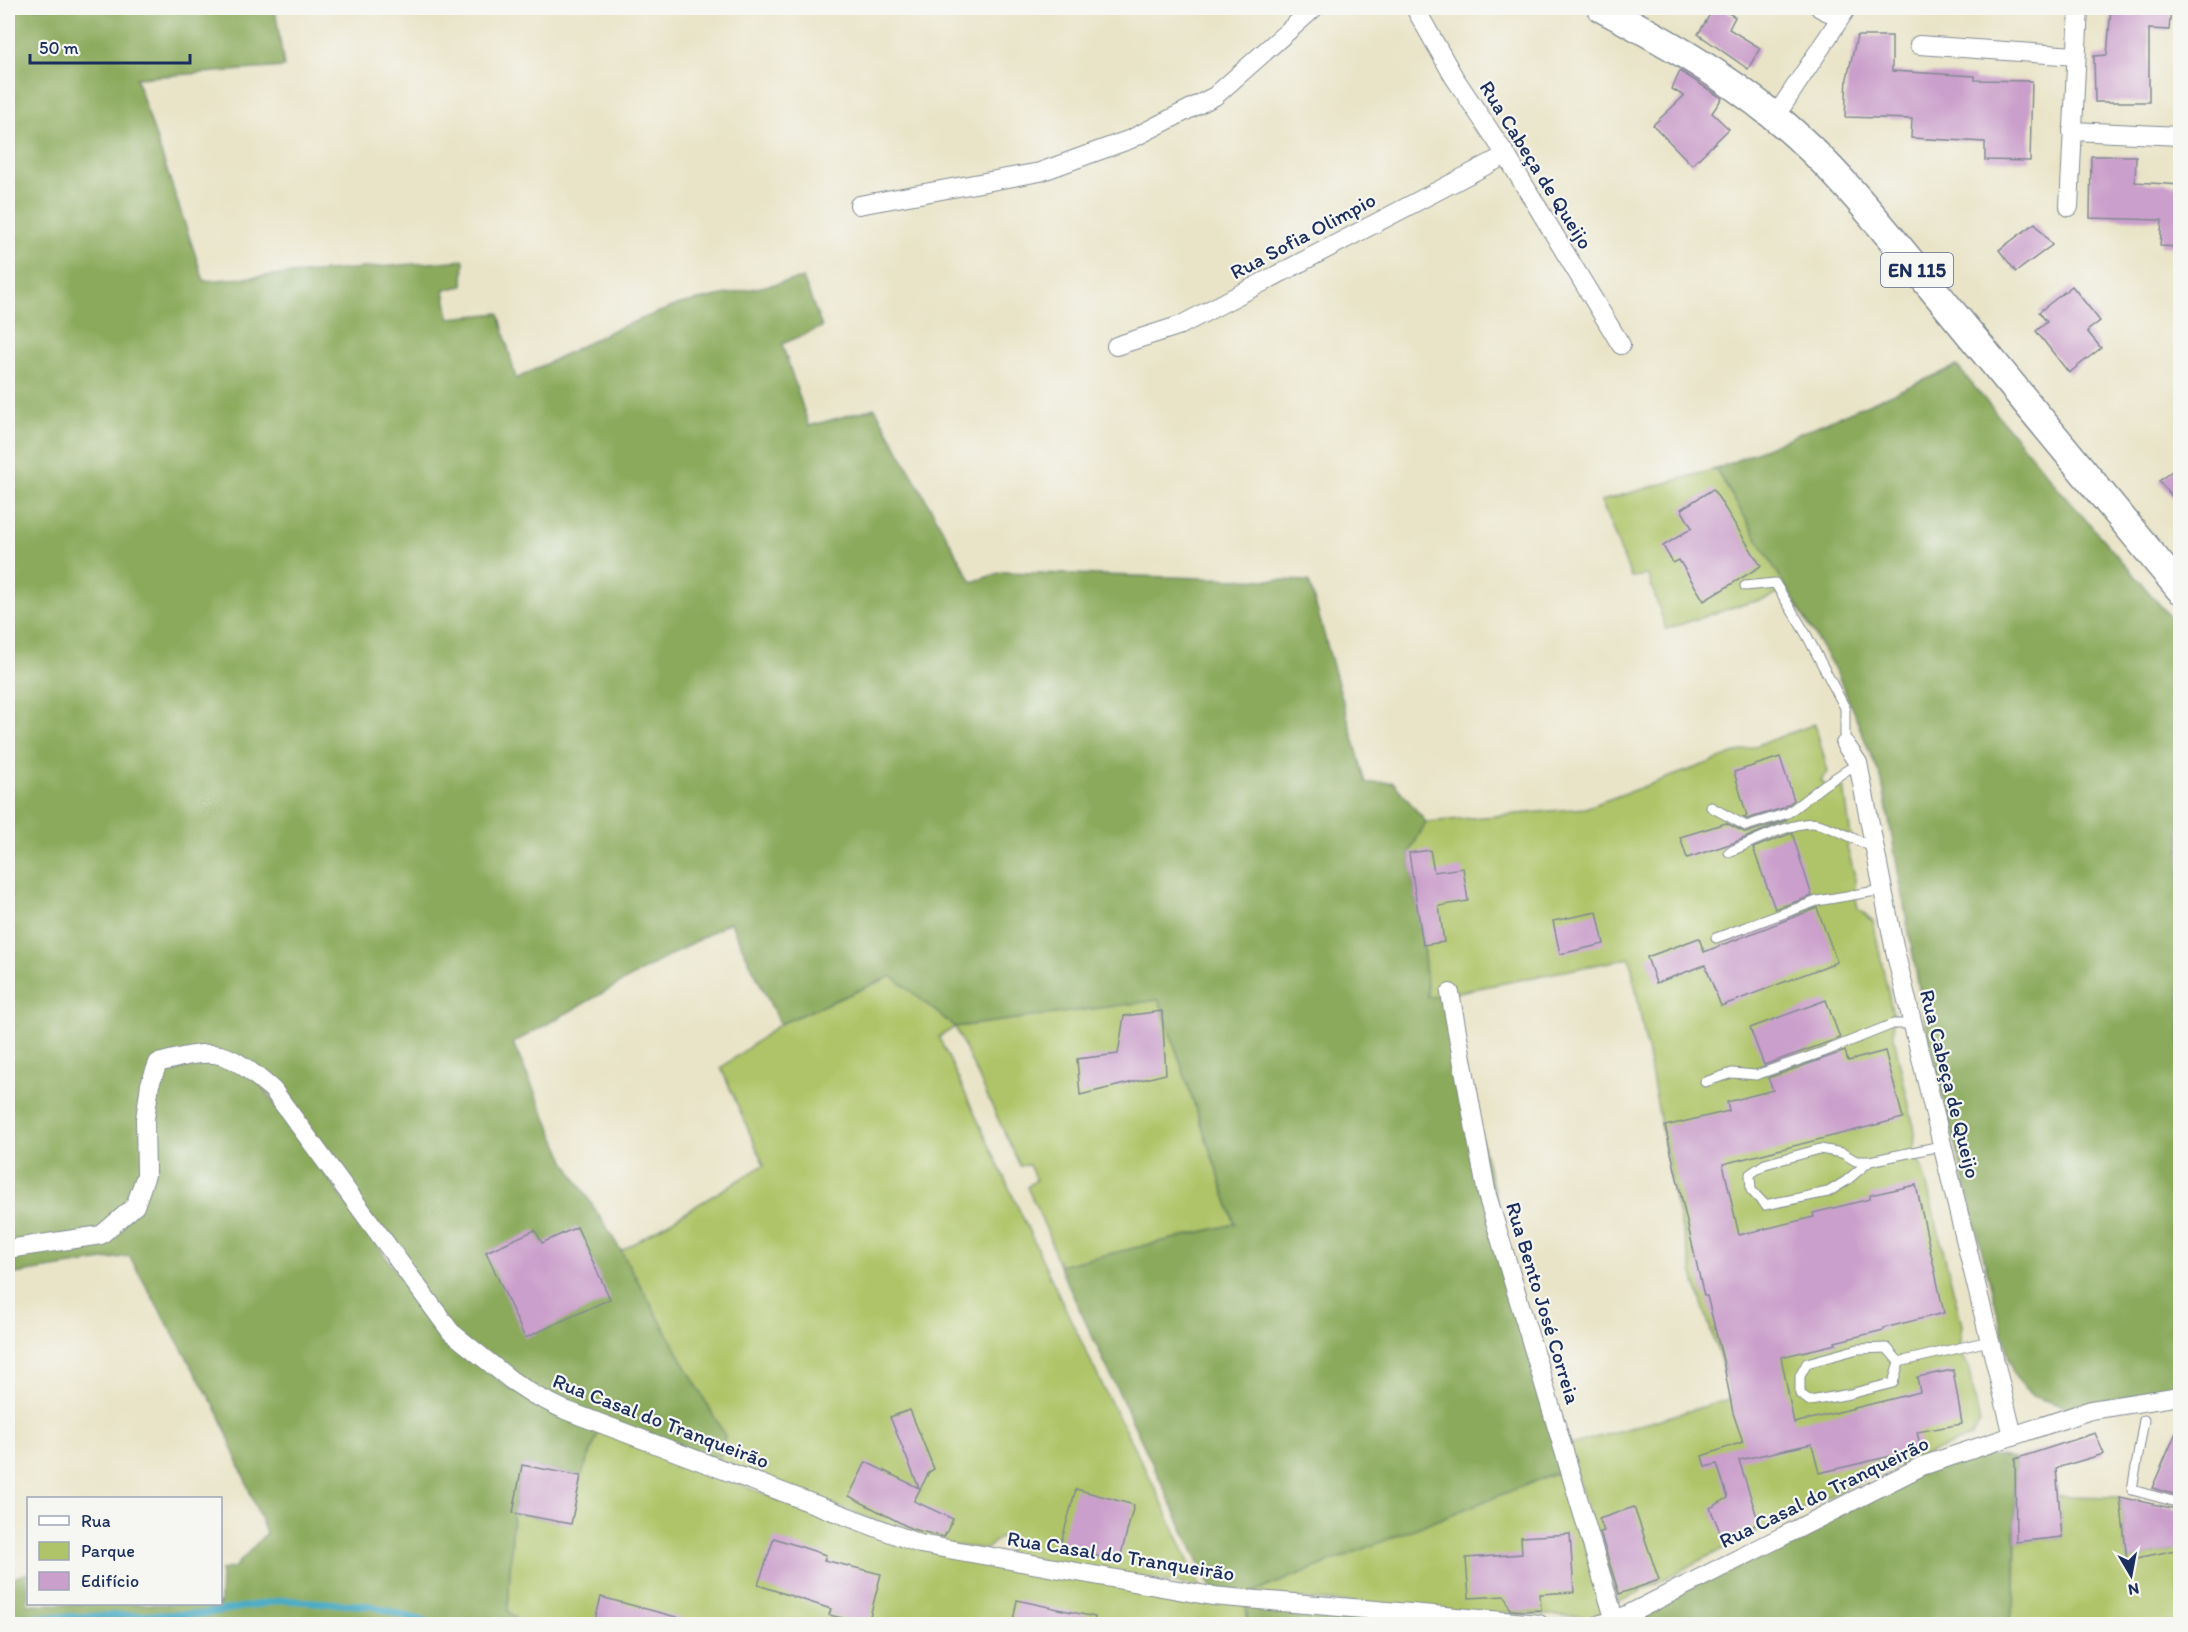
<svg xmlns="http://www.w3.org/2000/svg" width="2188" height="1632" font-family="Itim,sans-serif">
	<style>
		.green { fill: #afc468; stroke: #657a63; stroke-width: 1.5 }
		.forest { fill: #8baa5c; stroke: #536c5d; stroke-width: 1.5 }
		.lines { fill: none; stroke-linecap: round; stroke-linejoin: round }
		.stream { stroke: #42a8c2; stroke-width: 7 }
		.building { fill: #ca9fcb }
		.lane-casing { stroke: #828a92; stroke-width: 11 }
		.street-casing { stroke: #828a92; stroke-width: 20 }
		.primary-casing { stroke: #828a92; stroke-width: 31 }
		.lane { stroke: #fff; stroke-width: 9 }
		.street { stroke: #fff; stroke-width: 18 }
		.primary { stroke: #fff; stroke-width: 28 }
		.labels { text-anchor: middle; stroke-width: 4.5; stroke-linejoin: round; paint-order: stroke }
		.shield { fill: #f6f6f2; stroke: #5d6b8a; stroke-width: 1.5 }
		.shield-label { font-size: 20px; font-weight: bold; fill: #1b2f5e }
		.street-label { font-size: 21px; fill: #1b2f5e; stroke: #f6f6f2 }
	</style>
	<rect width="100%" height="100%" fill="#f6f6f2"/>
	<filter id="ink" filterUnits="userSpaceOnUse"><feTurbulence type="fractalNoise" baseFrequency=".0167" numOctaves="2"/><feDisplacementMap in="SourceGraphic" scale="12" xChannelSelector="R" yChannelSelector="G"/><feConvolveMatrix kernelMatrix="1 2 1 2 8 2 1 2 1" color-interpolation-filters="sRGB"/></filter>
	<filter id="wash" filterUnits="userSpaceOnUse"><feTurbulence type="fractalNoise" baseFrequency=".008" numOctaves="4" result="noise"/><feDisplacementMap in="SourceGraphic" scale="24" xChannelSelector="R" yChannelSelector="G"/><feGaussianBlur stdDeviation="1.35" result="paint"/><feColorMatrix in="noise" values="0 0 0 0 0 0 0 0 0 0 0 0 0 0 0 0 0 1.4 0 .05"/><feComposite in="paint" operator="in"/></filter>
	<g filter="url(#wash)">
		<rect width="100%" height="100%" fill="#e9e4c7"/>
		<g class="green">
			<path d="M1716 469 1788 590 1769 598 1737 606 1666 629 1648 575 1631 577 1601 501Z"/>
			<path d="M1815 724 1828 772 1821 780 1828 789 1844 786 1851 838 1847 847 1855 876V894L1858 908 1873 921 1893 1016 1894 1038 1915 1132 1914 1151 1923 1170 1962 1325 1959 1348 1968 1366 1980 1423 1970 1437 1865 1479 1768 1526 1619 1602 1594 1531 1567 1446 1730 1399 1726 1377 1696 1285 1675 1200 1630 958 1428 998 1423 945 1409 853 1426 822 1585 808Z"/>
			<path d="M892 976 955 1027 1159 1000 1235 1224 1059 1266 1047 1231 1027 1187 1036 1180 1029 1165 1020 1166 955 1027 939 1037 1049 1274 1106 1393 1156 1490 1200 1587 1011 1555 1001 1536 987 1549 940 1544 718 1463 725 1436 621 1251 764 1165 721 1068 780 1024Z"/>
			<path d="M599 1431 881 1538 1246 1605 1248 1624H521L508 1611 513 1513 571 1524 581 1476Z"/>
			<path d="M1564 1470 1605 1611 1593 1617 1460 1611 1246 1595Z"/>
			<path d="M2058 1496 2120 1497 2127 1560 2180 1549V1624H2008L2015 1599 2016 1542 2062 1537Z"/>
		</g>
		<g class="forest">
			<path d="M8 8H275L284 67 136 78 204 281 464 260 463 286 444 290 449 318 499 313 516 379 613 330 680 304 803 278 822 327 782 344 809 426 875 408 972 582 1002 572 1309 581 1366 783 1393 782 1426 822 1409 853 1423 945 1428 997 1445 995 1564 1470 1246 1595 1212 1590 1059 1266 1235 1224 1159 1000 955 1027 892 976 780 1024 730 922 513 1043 566 1163 621 1251 725 1436 718 1463 531 1389 451 1332 246 1062 155 1061 143 1175 132 1204 101 1233 8 1247Z"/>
			<path d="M1957 366 2059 489 2180 628V1389L2065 1407 2032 1396 2013 1374 1926 1028 1882 781 1837 673 1716 469Z"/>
			<path d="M222 1057 256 1079 445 1338 508 1387 599 1431 581 1476 522 1465 513 1513 508 1611 521 1624H323L282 1622 275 1624H8V1580L28 1573V1604H220L221 1570 235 1567 266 1533 220 1416 129 1256 8 1275V1250L101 1236 137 1207 147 1120 159 1066Z"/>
			<path d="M1971 1454 2015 1459V1599L2008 1624H1620L1922 1470Z"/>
			<path d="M1246 1605 1456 1624H1248Z"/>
		</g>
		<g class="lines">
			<path class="stream" d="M8 1618 202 1614 284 1600 371 1606 434 1624"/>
		</g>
		<g id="blocks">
			<g class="building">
				<path d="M1714 8H1721L1735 17 1729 29 1760 48 1748 69 1698 34Z"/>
				<path d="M2111 8H2171L2169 30 2149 29V102H2095L2094 56 2107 55Z"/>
				<path d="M1857 36H1892V71L1975 76V80L2032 81 2030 161 1985 160V142L1911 138 1912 119 1845 117 1847 78Z"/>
				<path d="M1680 71 1722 98 1712 113 1729 129 1692 165 1653 125 1684 96 1672 89Z"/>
				<path d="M2091 156H2136L2135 182 2181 185V247L2160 246 2162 220 2090 218Z"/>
				<path d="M2035 223 2052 245 2016 272 1999 250Z"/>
				<path d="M2072 286 2100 321 2087 331 2101 348 2069 373 2036 331 2047 322 2039 312Z"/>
				<path d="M2181 464V507L2159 481Z"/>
				<path d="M1713 489 1761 566 1704 601 1679 560 1673 563 1663 546 1692 528 1681 509Z"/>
				<path d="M1780 757 1794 800 1783 808 1747 819 1743 817 1747 816 1734 772Z"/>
				<path d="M1787 820 1733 843 1687 858 1680 837 1726 823 1746 833Z"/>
				<path d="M1792 833 1812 896 1775 909 1753 848Z"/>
				<path d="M1430 850 1434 872 1463 868 1468 901 1439 906 1444 942 1423 945 1409 853Z"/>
				<path d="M1817 908 1837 962 1721 1006 1705 965 1656 983 1647 957 1699 938 1704 952Z"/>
				<path d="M1597 912 1604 944 1560 954 1553 921Z"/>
				<path d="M1826 1000 1840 1038 1764 1065 1750 1028Z"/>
				<path d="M1162 1011 1166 1074 1080 1095 1077 1059 1118 1054 1124 1016Z"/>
				<path d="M1845 1051 1848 1061 1885 1051 1903 1118 1723 1164 1739 1235 1814 1217 1813 1213 1870 1199V1195L1916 1185 1944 1313 1884 1328V1330L1835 1342 1836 1344 1781 1357 1794 1423 1920 1392 1917 1377 1953 1370 1962 1424 1917 1432 1921 1449 1819 1473 1812 1444 1739 1460 1759 1523 1724 1541 1710 1508 1728 1498 1717 1464 1705 1467 1702 1456 1743 1442 1733 1413 1723 1361 1707 1296H1704L1665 1126 1729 1111 1727 1102 1773 1090 1768 1078Z"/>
				<path d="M577 1227 610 1299 525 1338 486 1252 535 1230 542 1243Z"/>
				<path d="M910 1410 934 1469 929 1472 914 1501 953 1519 944 1537 912 1529 849 1496 866 1462 919 1488 890 1417Z"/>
				<path d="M2181 1421V1496L2152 1488Z"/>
				<path d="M2095 1433 2104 1454 2056 1468 2062 1537 2016 1542 2015 1459Z"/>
				<path d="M522 1465 581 1476 571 1524 513 1513Z"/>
				<path d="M1076 1489 1134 1505 1119 1562 1060 1546Z"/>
				<path d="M2120 1497 2181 1510V1549L2127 1560Z"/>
				<path d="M1634 1507 1659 1580 1619 1594 1600 1532 1604 1531 1599 1519Z"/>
				<path d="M1570 1534 1574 1592 1540 1594 1541 1610 1524 1611 1510 1610 1505 1596 1469 1598 1466 1558 1522 1554 1521 1537Z"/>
				<path d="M774 1538 826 1555 824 1560 881 1574 868 1624 829 1615 831 1609 758 1585Z"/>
				<path d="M601 1597 684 1619 683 1624H594Z"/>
				<path d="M1017 1600 1095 1617 1094 1624H1031L1013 1621Z"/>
			</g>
		</g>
	</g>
	<g filter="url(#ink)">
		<use href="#blocks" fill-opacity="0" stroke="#828a92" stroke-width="1.5"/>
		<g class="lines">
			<g class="lane-casing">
				<g id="lane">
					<path d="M1745 586 1775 583 1806 634 1845 708V744"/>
					<path d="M1711 807 1746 826 1788 813 1824 785 1858 763"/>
					<path d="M1729 852C1748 844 1798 818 1818 824 1837 829 1856 840 1874 848"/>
					<path d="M1716 938 1817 901 1882 890"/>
					<path d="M1705 1082 1732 1073 1756 1075 1823 1052 1893 1024H1912"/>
					<path d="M1870 1161H1856L1842 1153 1820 1149 1765 1164 1750 1174 1751 1190 1765 1205 1828 1192 1846 1181 1870 1161 1941 1146"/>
					<path d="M1899 1362 1887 1348 1858 1349 1807 1363 1800 1376V1394L1810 1401 1850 1394 1893 1383 1899 1362 1989 1341"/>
					<path d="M2144 1420 2132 1490 2180 1503"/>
				</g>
			</g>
			<g class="street-casing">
				<g id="street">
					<path d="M1415 8 1454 77 1506 155 1621 345"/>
					<path d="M1820 8 1828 12"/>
					<path d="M1919 45 2076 56"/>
					<path d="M1775 117 1847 8"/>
					<path d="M2072 131 2180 136"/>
					<path d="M859 205 1040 172 1131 139 1215 96 1314 8"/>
					<path d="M2069 207 2079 8"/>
					<path d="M1116 346 1181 325 1506 155"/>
					<path d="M1845 744 1858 763 1895 951 2013 1436"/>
					<path d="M1450 993 1487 1195 1615 1621"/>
					<path d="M8 1249 101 1235 135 1206 146 1175 145 1119 150 1084 158 1063C219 1047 225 1049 273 1090L451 1332 511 1380 534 1395 565 1410 920 1544 1212 1596 1539 1624"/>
					<path d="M1600 1624 1615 1621 1922 1466 2091 1410 2180 1396"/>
				</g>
			</g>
			<g class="primary-casing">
				<path id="primary" d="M1602 8C1661 39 1723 74 1775 117 1840 170 1892 240 1946 305 2024 399 2102 494 2180 589"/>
			</g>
			<use href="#lane" class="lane"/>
			<use href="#street" class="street"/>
			<use href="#primary" class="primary"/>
		</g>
	</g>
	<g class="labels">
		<rect class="shield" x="1881" y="253" width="72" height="34" rx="4.5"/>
		<g class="shield-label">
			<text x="1917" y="277">EN 115</text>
		</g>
		<g class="street-label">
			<text transform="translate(1536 165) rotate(58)" y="7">Rua Cabeça de Queijo</text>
			<text transform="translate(1303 236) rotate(-28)" y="7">Rua Sofia Olimpio</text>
			<text transform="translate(1950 1084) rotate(76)" y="7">Rua Cabeça de Queijo</text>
			<text transform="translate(1543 1303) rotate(73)" y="7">Rua Bento José Correia</text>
			<text transform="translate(661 1421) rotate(21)" y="7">Rua Casal do Tranqueirão</text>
			<text transform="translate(1824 1492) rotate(-26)" y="7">Rua Casal do Tranqueirão</text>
			<text transform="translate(1121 1556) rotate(9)" y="7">Rua Casal do Tranqueirão</text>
		</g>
	</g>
	<rect width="2188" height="1632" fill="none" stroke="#f6f6f2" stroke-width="30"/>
	<rect x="27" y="1497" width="195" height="108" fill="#f6f6f2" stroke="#9ea6b7" stroke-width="1.5"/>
	<rect x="39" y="1516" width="30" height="9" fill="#ffffff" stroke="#9ea6b7" stroke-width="1.5"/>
	<text x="81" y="1527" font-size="18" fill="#1b2f5e">Rua</text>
	<rect x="39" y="1542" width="30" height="18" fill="#afc468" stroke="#9ea6b7" stroke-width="1.5"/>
	<text x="81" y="1557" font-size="18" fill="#1b2f5e">Parque</text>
	<rect x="39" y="1572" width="30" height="18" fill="#ca9fcb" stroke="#9ea6b7" stroke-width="1.5"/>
	<text x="81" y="1587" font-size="18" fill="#1b2f5e">Edifício</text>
	<g transform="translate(2131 1575) rotate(170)" stroke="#f6f6f2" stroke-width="4.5" paint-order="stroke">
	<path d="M0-4.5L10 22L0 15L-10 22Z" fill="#1b2f5e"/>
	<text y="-9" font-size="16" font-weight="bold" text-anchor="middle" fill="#1b2f5e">N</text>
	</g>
	<path d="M30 54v9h160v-9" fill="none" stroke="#1b2f5e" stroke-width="3"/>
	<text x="39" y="54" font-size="18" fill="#1b2f5e" stroke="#f6f6f2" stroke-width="4.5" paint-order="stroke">50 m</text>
</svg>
